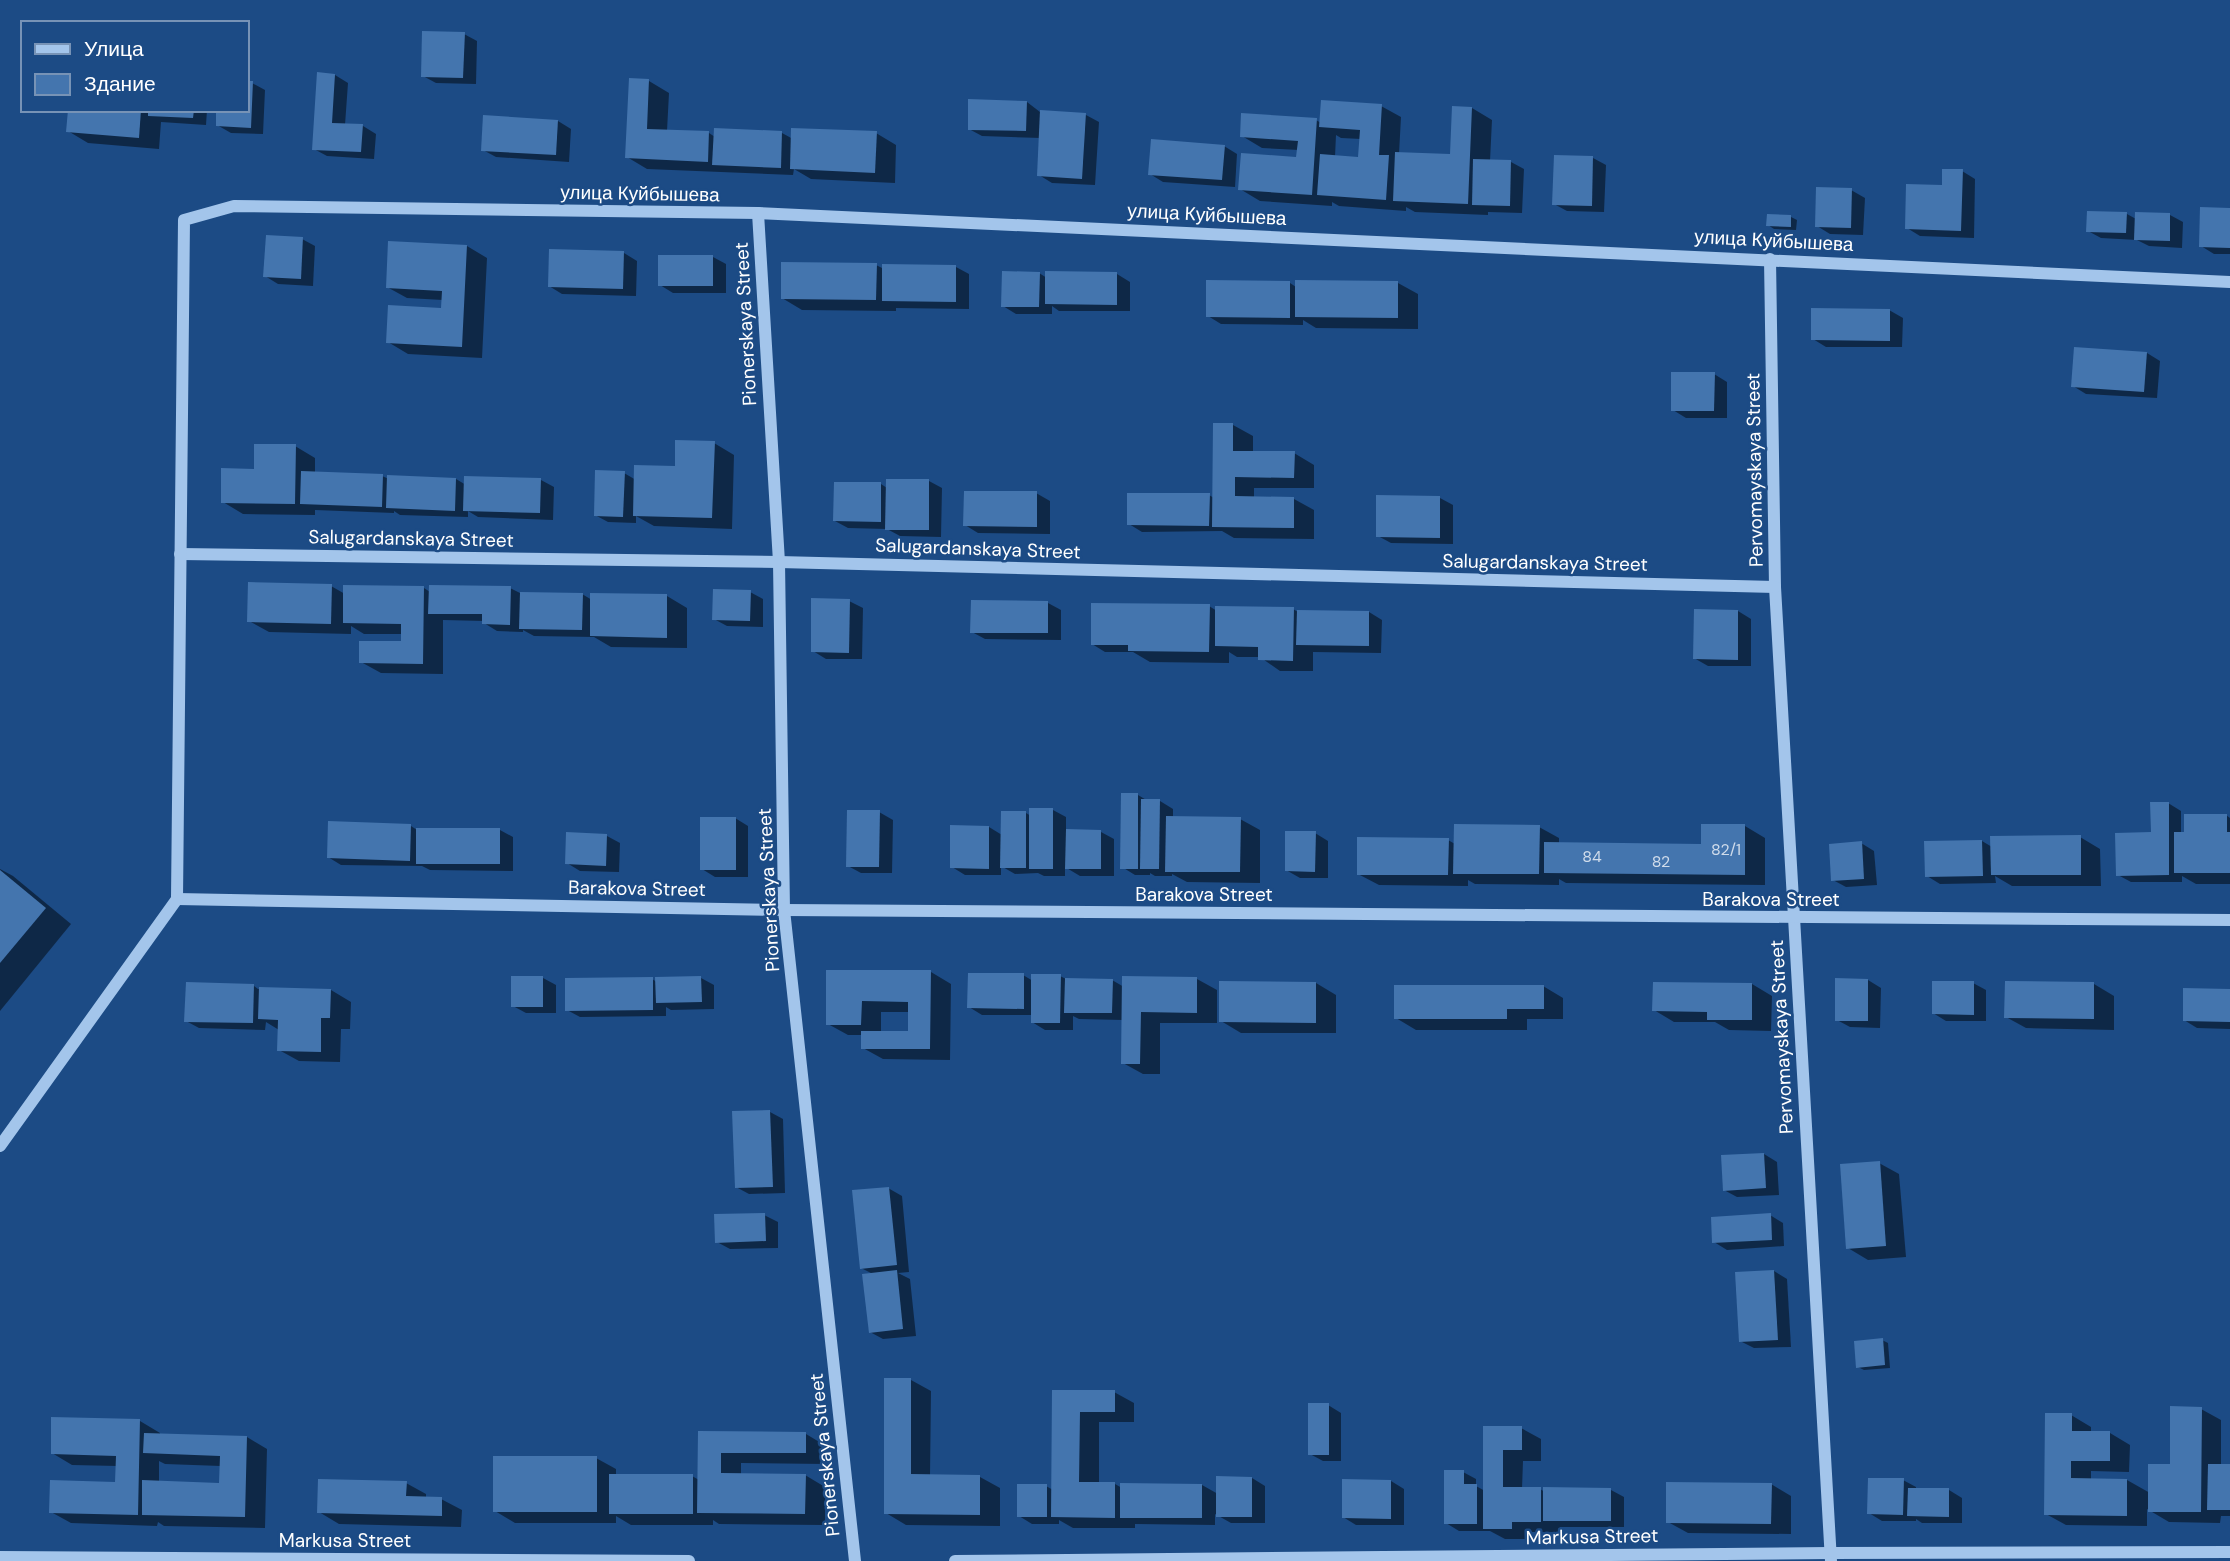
<svg xmlns="http://www.w3.org/2000/svg" width="2230" height="1561" font-family="'DM Sans',sans-serif">
	<style>
		.shadow { fill: #0007; fill-rule: evenodd }
		.building { fill: #4475ae }
		.lines { fill: none; stroke-linecap: round; stroke-linejoin: round }
		.minor { stroke: #a3c5eb; stroke-width: 12 }
		.labels { text-anchor: middle; stroke-width: 5; stroke-linejoin: round; paint-order: stroke }
		.number-label { font-size: 16px; fill: #d0dceb }
		.street-label { font-size: 19px; fill: #fff; stroke: #1c4b85 }
	</style>
	<rect width="100%" height="100%" fill="#1c4b85"/>
	<g class="shadow">
		<path d="M464 34 477 41 476 84 436 83 423 76Z"/>
		<path d="M335 75 348 83 345 125 363 126 376 134 374 159 327 156 314 149Z"/>
		<path d="M649 81 669 93 667 131 709 133 715 137 782 133 793 139 876 133 896 145 895 183 811 179 794 169 793 175 647 169 627 157Z"/>
		<path d="M247 82 252 83 265 90 263 134 231 133 217 125 247 110Z"/>
		<path d="M1027 102 1040 112 1086 115 1099 122 1095 185 1052 183 1039 175 1041 138 982 136 969 129Z"/>
		<path d="M1381 106 1401 117 1399 154 1451 156 1472 108 1492 120 1490 161 1511 162 1524 169 1522 213 1488 212V215L1415 212 1406 207V211L1339 206 1332 202V206L1260 201 1240 189 1298 159 1299 150 1262 148 1242 136 1316 120 1321 123ZM1336 135 1341 138 1361 139 1360 159 1335 157Z"/>
		<path d="M70 110H207L206 125 161 122 159 149 88 143 68 131Z"/>
		<path d="M558 121 571 129 569 162 496 157 483 150Z"/>
		<path d="M1224 146 1237 154 1235 187 1163 182 1150 174Z"/>
		<path d="M1593 158 1606 165 1604 212 1567 211 1554 204Z"/>
		<path d="M1962 171 1975 179 1974 238 1920 236 1907 228 1944 187Z"/>
		<path d="M1851 190 1865 198 1863 235 1830 234 1817 226Z"/>
		<path d="M2230 210V254H2214L2201 246Z"/>
		<path d="M2127 214 2136 219 2170 215 2183 222 2182 248 2149 246 2137 240 2101 238 2088 231Z"/>
		<path d="M1791 217 1797 220 1796 230 1774 229 1768 225Z"/>
		<path d="M302 239 315 246 313 286 278 284 265 276Z"/>
		<path d="M389 243 467 246 487 258 482 358 408 354 388 342 442 310 443 300 407 298 387 287Z"/>
		<path d="M551 251 624 253 637 261 636 296 562 294 549 286Z"/>
		<path d="M660 257H713L726 264V293H673L660 285Z"/>
		<path d="M876 265 884 269 956 267 969 274V309L896 308V311L802 310 782 298Z"/>
		<path d="M1039 273 1047 278 1117 274 1130 282V311H1059L1052 306V314H1016L1003 306Z"/>
		<path d="M1290 283 1296 287 1398 283 1418 294V329L1316 328 1303 320V325L1221 324 1208 316Z"/>
		<path d="M1889 310 1903 318 1902 347H1826L1813 339Z"/>
		<path d="M2147 353 2160 361 2157 398 2086 394 2073 386Z"/>
		<path d="M1714 374 1727 382V418H1686L1673 410Z"/>
		<path d="M1233 425 1253 436V453H1294L1314 465V488H1254V498L1294 499 1314 510V539L1234 538 1222 531 1142 532 1129 524 1209 495 1214 498Z"/>
		<path d="M714 443 734 455 732 529 654 526 636 516V523L608 522 595 515 624 473 636 480 676 468Z"/>
		<path d="M295 446 315 458V473L382 476 389 479H456L466 485 541 480 554 487 553 520 478 517 468 511V517L400 515 394 511V513L315 510V515L243 514 223 502 255 470Z"/>
		<path d="M929 481 942 488 941 537 900 536 887 529 848 528 835 521 881 484 887 488Z"/>
		<path d="M1036 493 1050 501V534L978 533 965 525Z"/>
		<path d="M1440 498 1453 505V544L1391 543 1378 536Z"/>
		<path d="M331 586 345 594 424 588 430 592 510 588 520 593 582 594 592 600 667 596 687 608V648L611 647 594 637 534 636 523 630V632L497 631 484 623V621L443 620V674L381 673 361 662 403 643V634H364L351 626V634L269 632 249 621Z"/>
		<path d="M750 592 763 599V627L727 626 714 619Z"/>
		<path d="M849 601 863 608 862 659H826L813 651Z"/>
		<path d="M1048 603 1061 610V640L985 639 972 632Z"/>
		<path d="M1209 606 1217 611 1293 609 1298 612H1369L1382 620 1381 653 1313 652V671H1280L1260 657H1237L1229 652V663L1150 662 1133 652H1105L1092 644Z"/>
		<path d="M1738 611 1751 619V666H1708L1694 658Z"/>
		<path d="M1138 795 1148 801H1160L1173 809V818L1240 819 1260 830V883L1187 882 1172 874V876H1155L1150 873V875H1135L1122 867Z"/>
		<path d="M2168 803 2181 811V834L2226 815 2230 818V884H2196L2182 876V882H2131L2118 875 2153 834Z"/>
		<path d="M1053 810 1066 817V831L1101 832 1114 839V876H1080L1065 867V876H1044L1038 873 1015 874 1001 866V875H965L952 867 989 827 1002 835 1026 813 1031 816Z"/>
		<path d="M879 812 893 820 892 873H861L848 866Z"/>
		<path d="M735 818 748 826V877H715L702 869Z"/>
		<path d="M411 826 417 830H500L513 837V871L430 870 422 866 341 865 328 857Z"/>
		<path d="M1745 826 1765 838V885L1566 883 1559 879V885L1475 884 1468 880V886L1379 885 1358 874 1448 840 1455 844 1539 827 1559 838V844L1703 845Z"/>
		<path d="M1315 833 1328 841V878H1300L1286 870Z"/>
		<path d="M568 834 607 836 620 843 619 872 580 871 567 863Z"/>
		<path d="M2080 837 2100 849 2101 886H2012L1995 876 1996 883 1940 884 1927 876 1982 841 1992 847Z"/>
		<path d="M1861 843 1874 851 1877 885 1846 887 1833 880Z"/>
		<path d="M0 869 13 876 71 924 0 1011Z"/>
		<path d="M828 971 931 972 951 984 950 1060 883 1059 863 1048V1035H848L828 1024ZM881 1012H909V1033H881Z"/>
		<path d="M1023 975 1033 981 1060 976 1068 980H1112L1124 987 1197 979 1217 990V1023H1160V1074H1143L1123 1063V1020L1079 1019 1073 1016V1030H1045L1032 1022V1015H982L969 1007Z"/>
		<path d="M543 978 556 985V1013H526L513 1006Z"/>
		<path d="M701 978 714 985V1009L671 1010 666 1007V1016L580 1017 567 1010 652 979 657 982Z"/>
		<path d="M1868 980 1881 988 1880 1028 1850 1027 1837 1020Z"/>
		<path d="M1316 983 1336 995V1033H1241L1221 1021Z"/>
		<path d="M1973 983 1986 990V1021H1946L1933 1013Z"/>
		<path d="M1752 984 1772 996 1771 1031 1729 1030 1715 1022H1674L1654 1010Z"/>
		<path d="M2094 984 2114 996V1030L2026 1028 2006 1017Z"/>
		<path d="M254 986 258 989 331 990 351 1002 350 1029H341L340 1062 299 1061 279 1050V1030L266 1022 265 1030 199 1028 186 1021Z"/>
		<path d="M1543 986 1563 998V1019H1527V1030H1416L1396 1018Z"/>
		<path d="M2230 990V1029L2197 1028 2184 1020Z"/>
		<path d="M770 1112 783 1119 785 1193 749 1194 736 1187Z"/>
		<path d="M1764 1154 1777 1162 1779 1195 1737 1197 1724 1190Z"/>
		<path d="M1879 1163 1899 1174 1906 1257 1868 1260 1848 1248Z"/>
		<path d="M888 1188 902 1196 909 1272 898 1273 910 1279 916 1336 883 1339 870 1332 873 1274 861 1268Z"/>
		<path d="M764 1215 778 1222V1248L730 1249 717 1242Z"/>
		<path d="M1770 1215 1783 1223 1784 1246 1727 1250 1714 1242Z"/>
		<path d="M1774 1271 1787 1279 1791 1347 1754 1348 1740 1341Z"/>
		<path d="M1882 1340 1888 1343 1890 1368 1864 1370 1858 1367Z"/>
		<path d="M911 1380 931 1391 930 1476 980 1477 1000 1488V1526L906 1525 886 1513Z"/>
		<path d="M1054 1391 1114 1392 1134 1403V1422H1099V1483L1115 1484 1122 1488 1202 1485 1218 1494 1252 1478 1265 1486V1523H1231L1215 1514V1525L1135 1524V1528H1073L1059 1520V1524H1032L1019 1516 1046 1486 1053 1490Z"/>
		<path d="M1328 1405 1341 1413V1461H1323L1310 1454Z"/>
		<path d="M2201 1409 2221 1420V1466H2230V1516H2221L2220 1523 2169 1522 2147 1509V1526L2066 1525 2046 1514 2071 1415 2091 1427V1433H2110L2130 1445 2129 1472 2091 1471V1480H2127L2150 1493 2172 1466Z"/>
		<path d="M53 1418 140 1421 160 1433V1435L247 1437 267 1449 265 1528 164 1526 158 1522 157 1526 71 1523 51 1512 117 1483 118 1466 72 1465 52 1453ZM159 1461 165 1464 221 1466V1484L159 1482Z"/>
		<path d="M1485 1428H1521L1541 1439V1461H1523L1522 1489H1540L1545 1492 1611 1490 1624 1497V1527H1560V1532H1532V1539H1505L1490 1531H1459L1446 1523 1463 1472 1476 1479V1486L1485 1491Z"/>
		<path d="M700 1433 806 1434 826 1446V1464L741 1463V1475H805L825 1487V1525L719 1524 713 1520V1525H631L616 1516V1523H515L495 1511 596 1458 616 1469V1476H692L699 1480Z"/>
		<path d="M1903 1480 1916 1487V1490H1949L1962 1498V1523H1922L1916 1519V1521H1882L1869 1513Z"/>
		<path d="M1391 1481 1404 1489V1525H1356L1343 1517Z"/>
		<path d="M406 1483 426 1494V1498L441 1499 462 1510 461 1527 339 1524 319 1512Z"/>
		<path d="M1771 1484 1791 1496V1534L1688 1533 1668 1522Z"/>
	</g>
	<g class="building">
		<path d="M422 31 465 32 463 78 421 77Z"/>
		<path d="M317 72 335 74 332 123 363 124 361 152 312 150Z"/>
		<path d="M629 78 649 79 647 129 709 131 708 162 625 158Z"/>
		<path d="M247 81H253L251 128 216 126V110H247Z"/>
		<path d="M968 99 1027 101 1026 131 968 130Z"/>
		<path d="M1321 100 1382 104 1379 155H1389L1386 200 1317 195 1320 154 1358 157 1360 130 1319 127Z"/>
		<path d="M1452 106 1472 107 1468 204 1393 201 1395 152 1450 154Z"/>
		<path d="M68 110H141L139 138 66 132Z"/>
		<path d="M148 110H194L193 118 148 116Z"/>
		<path d="M1040 110 1086 113 1082 179 1037 176Z"/>
		<path d="M1241 113 1317 118 1312 195 1238 190 1241 153 1296 157 1298 141 1240 137Z"/>
		<path d="M483 115 558 120 556 155 481 151Z"/>
		<path d="M714 128 782 131 781 168 712 165Z"/>
		<path d="M791 128 877 131 875 173 790 169Z"/>
		<path d="M1151 139 1225 145 1222 180 1148 175Z"/>
		<path d="M1554 155 1593 156 1592 206 1552 205Z"/>
		<path d="M1473 159 1511 160 1510 206 1472 205Z"/>
		<path d="M1942 169H1963L1961 231 1905 229 1906 184 1942 185Z"/>
		<path d="M1816 187 1852 188 1851 228 1815 227Z"/>
		<path d="M2200 207 2230 208V248L2199 247Z"/>
		<path d="M2087 211 2127 212 2126 233 2086 232Z"/>
		<path d="M2135 212 2170 213V241L2134 240Z"/>
		<path d="M1767 214 1791 215V227L1766 226Z"/>
		<path d="M266 235 303 237 301 279 263 277Z"/>
		<path d="M388 241 467 245 462 347 386 343 388 305 441 308 442 291 386 288Z"/>
		<path d="M549 249 624 251 623 289 548 287Z"/>
		<rect x="658" y="255" width="55" height="31"/>
		<path d="M781 262 877 263 876 300 781 299Z"/>
		<path d="M882 264 956 265V302L882 301Z"/>
		<path d="M1002 271 1040 272 1039 307H1001Z"/>
		<path d="M1045 271 1117 272V305L1045 304Z"/>
		<path d="M1206 280 1290 281V318L1206 317Z"/>
		<path d="M1295 280 1398 281V318L1295 317Z"/>
		<path d="M1811 308 1890 309V341L1811 340Z"/>
		<path d="M2074 347 2147 352 2144 392 2071 387Z"/>
		<path d="M1671 372H1715L1714 411H1671Z"/>
		<path d="M1213 423H1233V451H1295L1294 478 1235 477V496L1294 497V528L1212 527Z"/>
		<path d="M675 440 715 441 712 518 633 516 634 465 675 466Z"/>
		<path d="M254 444H296L295 504 221 503V468L254 469Z"/>
		<path d="M595 470 625 471 623 517 594 516Z"/>
		<path d="M301 471 383 474 382 507 300 504Z"/>
		<path d="M387 475 456 478 455 511 386 508Z"/>
		<path d="M464 476 541 478 540 513 463 511Z"/>
		<path d="M886 479H929V530H885Z"/>
		<path d="M834 482H881V522L833 521Z"/>
		<path d="M964 491H1037V527L963 526Z"/>
		<path d="M1127 493H1210L1209 526 1127 525Z"/>
		<path d="M1376 495 1440 496V538L1376 537Z"/>
		<path d="M248 582 332 584 331 624 247 622Z"/>
		<path d="M343 585 424 586 423 664 359 663V641H401V624L343 623Z"/>
		<path d="M429 585 511 586 510 625 482 624V614H428Z"/>
		<path d="M713 589 751 590 750 621 712 620Z"/>
		<path d="M520 592 583 593 582 630 519 629Z"/>
		<path d="M590 593 667 594V638L590 636Z"/>
		<path d="M811 598 850 599 849 653 811 652Z"/>
		<path d="M971 600 1048 601V633H970Z"/>
		<path d="M1091 603 1210 604 1209 652 1128 651V645H1091Z"/>
		<path d="M1215 606 1294 607 1293 661 1258 660V647L1215 646Z"/>
		<path d="M1694 609 1738 610V660L1693 659Z"/>
		<path d="M1297 610 1369 611V646L1296 645Z"/>
		<path d="M1121 793H1138V869H1120Z"/>
		<path d="M1141 799H1160L1159 869H1140Z"/>
		<path d="M2150 802H2169V875L2116 876 2115 833 2151 832Z"/>
		<rect x="1029" y="808" width="24" height="61"/>
		<path d="M847 810H880L879 867H846Z"/>
		<path d="M1001 811H1026V868H1000Z"/>
		<path d="M2184 814H2227V832H2230V873H2174V832H2184Z"/>
		<path d="M1166 816 1241 817 1240 872H1165Z"/>
		<rect x="700" y="817" width="36" height="53"/>
		<path d="M328 821 411 824 410 861 327 858Z"/>
		<path d="M1454 824 1540 825 1539 874H1453Z"/>
		<path d="M1701 824H1745V875L1544 873V842L1701 844Z"/>
		<path d="M950 825 989 826V869L950 868Z"/>
		<rect x="416" y="828" width="84" height="36"/>
		<path d="M1066 829 1101 830V869H1065Z"/>
		<path d="M1285 831H1316L1315 872 1285 871Z"/>
		<path d="M566 832 607 834 606 866 565 864Z"/>
		<path d="M2081 835V875H1991L1990 836Z"/>
		<path d="M1357 837 1449 838 1448 875H1357Z"/>
		<path d="M1982 840 1983 876 1925 877 1924 841Z"/>
		<path d="M1862 841 1864 879 1831 881 1829 844Z"/>
		<path d="M0 870 46 908 0 963Z"/>
		<path d="M826 970H931L930 1049H861V1031H908V1002L862 1001 861 1025H826Z"/>
		<path d="M968 973H1024V1009L967 1008Z"/>
		<path d="M1031 974H1061L1060 1023H1031Z"/>
		<rect x="511" y="976" width="32" height="31"/>
		<path d="M701 976 702 1002 656 1003 655 977Z"/>
		<path d="M1122 976 1197 977V1013L1141 1012 1140 1064H1121Z"/>
		<path d="M653 977V1010L565 1011V978Z"/>
		<path d="M1065 978 1113 979 1112 1013H1064Z"/>
		<path d="M1835 978 1868 979V1021H1835Z"/>
		<path d="M1219 981 1316 982V1023L1219 1022Z"/>
		<path d="M1932 981H1974V1015L1932 1014Z"/>
		<path d="M2005 981 2094 982V1019L2004 1018Z"/>
		<path d="M186 982 254 984 253 1023 184 1022Z"/>
		<path d="M1653 982 1752 983V1020H1707V1012L1652 1011Z"/>
		<path d="M1394 985H1544V1009H1507V1019H1394Z"/>
		<path d="M259 987 331 989 330 1018H321V1052L277 1051 278 1020 258 1019Z"/>
		<path d="M2183 988 2230 989V1022L2183 1021Z"/>
		<path d="M770 1110 773 1187 735 1188 732 1111Z"/>
		<path d="M1764 1153 1766 1188 1723 1191 1721 1155Z"/>
		<path d="M1880 1161 1886 1246 1846 1249 1840 1164Z"/>
		<path d="M889 1187 897 1265 860 1269 852 1190Z"/>
		<path d="M765 1213 766 1241 715 1243 714 1214Z"/>
		<path d="M1771 1213 1772 1240 1712 1243 1711 1217Z"/>
		<path d="M897 1270 903 1329 869 1333 862 1274Z"/>
		<path d="M1774 1270 1778 1340 1739 1342 1735 1272Z"/>
		<path d="M1883 1338 1885 1365 1856 1368 1854 1341Z"/>
		<path d="M884 1378H911V1474L980 1475V1515L884 1514Z"/>
		<path d="M1052 1390H1115V1412H1080L1079 1482H1115V1518L1051 1517Z"/>
		<rect x="1308" y="1403" width="21" height="52"/>
		<path d="M2170 1406 2202 1407 2201 1512H2148V1464H2170Z"/>
		<path d="M2045 1413H2072V1431H2110V1461H2071V1478L2127 1479V1516L2044 1515Z"/>
		<path d="M51 1417 140 1419 138 1515 49 1513 50 1480 115 1482 116 1456 51 1454Z"/>
		<path d="M1483 1426H1522V1450H1503V1487H1541V1522H1512V1529H1483Z"/>
		<path d="M698 1431 806 1432V1453H721V1473L806 1474 805 1514 697 1513Z"/>
		<path d="M144 1433 247 1436 245 1517 142 1515V1480L219 1483 220 1456 143 1453Z"/>
		<rect x="493" y="1456" width="104" height="56"/>
		<path d="M2208 1464H2230V1510H2207Z"/>
		<path d="M1444 1470H1464V1484H1477V1524H1444Z"/>
		<rect x="609" y="1474" width="84" height="40"/>
		<path d="M1216 1476 1252 1477V1517H1216Z"/>
		<path d="M1868 1478H1904L1903 1515 1867 1514Z"/>
		<path d="M318 1479 407 1481 406 1496 442 1497V1516L317 1513Z"/>
		<path d="M1342 1479 1391 1480V1519L1342 1518Z"/>
		<path d="M1666 1482 1772 1483 1771 1524 1666 1523Z"/>
		<path d="M1120 1483 1202 1484V1518H1120Z"/>
		<rect x="1017" y="1484" width="30" height="33"/>
		<path d="M1543 1487 1611 1488V1521H1543Z"/>
		<path d="M1908 1488H1949V1517L1907 1516Z"/>
	</g>
	<g class="lines">
		<g class="minor">
			<path d="M758 213 779 562 784 910 855 1561"/>
			<path d="M1770 259 1775 587 1831 1561"/>
			<path d="M180 554 779 562 1775 587"/>
			<path d="M177 899 784 910 2230 920"/>
			<path d="M0 1146 177 899 184 220 234 206 758 213 2230 282"/>
			<path d="M0 1557 689 1561"/>
			<path d="M955 1561 1830 1553 2230 1552"/>
		</g>
	</g>
	<g class="labels">
		<g class="number-label">
			<text x="1726" y="855">82/1</text>
			<text x="1592" y="862">84</text>
			<text x="1661" y="867">82</text>
		</g>
		<g class="street-label">
			<text transform="translate(640 193) rotate(1)" y="7">улица Куйбышева</text>
			<text transform="translate(1207 214) rotate(3)" y="7">улица Куйбышева</text>
			<text transform="translate(1774 240) rotate(3)" y="7">улица Куйбышева</text>
			<text transform="translate(745 324) rotate(-93)" y="7">Pionerskaya Street</text>
			<text transform="translate(1754 470) rotate(-91)" y="7">Pervomayskaya Street</text>
			<text transform="translate(411 538) rotate(1)" y="7">Salugardanskaya Street</text>
			<text transform="translate(978 548) rotate(2)" y="7">Salugardanskaya Street</text>
			<text transform="translate(1545 562) rotate(1)" y="7">Salugardanskaya Street</text>
			<text transform="translate(637 888) rotate(1)" y="7">Barakova Street</text>
			<text transform="translate(768 890) rotate(-93)" y="7">Pionerskaya Street</text>
			<text x="1204" y="901">Barakova Street</text>
			<text x="1771" y="906">Barakova Street</text>
			<text transform="translate(1781 1037) rotate(-93)" y="7">Pervomayskaya Street</text>
			<text transform="translate(824 1455) rotate(-96)" y="7">Pionerskaya Street</text>
			<text transform="translate(1592 1536) rotate(-1)" y="7">Markusa Street</text>
			<text x="345" y="1547">Markusa Street</text>
		</g>
	</g>
	<rect x="21" y="21" width="228" height="91" fill="#1c4b85" stroke="#7793b6" stroke-width="2"/>
	<rect x="35" y="44" width="35" height="10" fill="#a3c5eb" stroke="#7793b6" stroke-width="2"/>
	<text x="84" y="56" font-size="21" fill="#ffffff">Улица</text>
	<rect x="35" y="74" width="35" height="21" fill="#4475ae" stroke="#7793b6" stroke-width="2"/>
	<text x="84" y="91" font-size="21" fill="#ffffff">Здание</text>
</svg>
